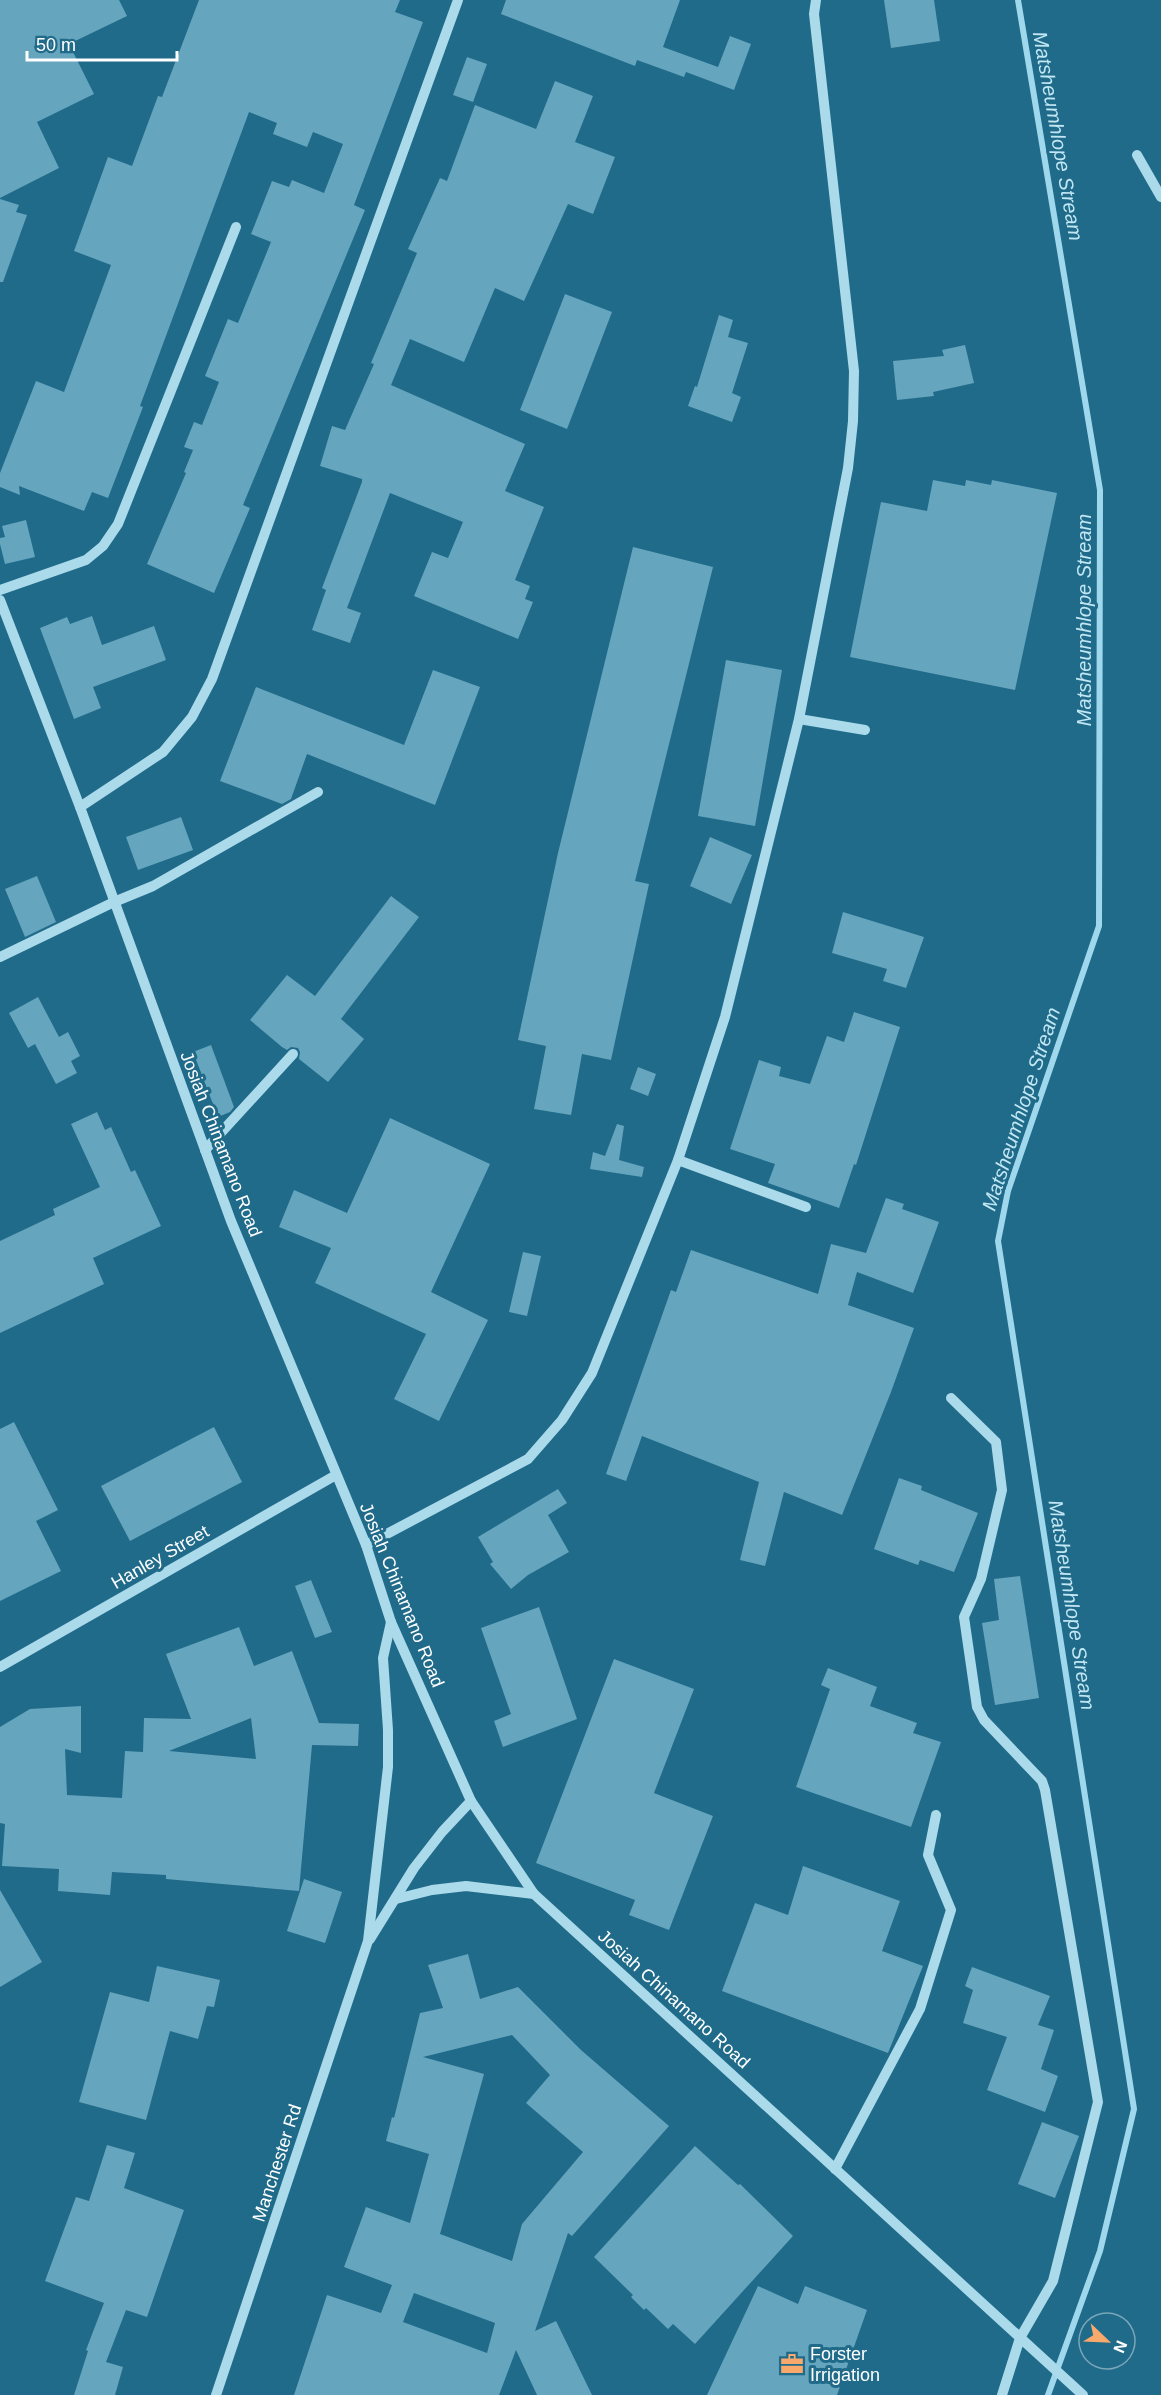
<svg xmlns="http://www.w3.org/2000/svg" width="1161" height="2395" font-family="Arial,sans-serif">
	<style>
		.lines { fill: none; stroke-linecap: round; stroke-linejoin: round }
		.stream { stroke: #9fd8ed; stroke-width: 6 }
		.building { fill: #65a5be; fill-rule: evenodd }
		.minor { stroke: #abdaeb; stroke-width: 10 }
		.labels { text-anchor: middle; stroke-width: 6; stroke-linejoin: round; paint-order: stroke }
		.street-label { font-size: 18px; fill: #fff; stroke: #206b8a }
		.poi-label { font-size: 18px; fill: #fff; stroke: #206b8a; text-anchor: start }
		.water-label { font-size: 20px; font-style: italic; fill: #c2e7f4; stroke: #206b8a }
	</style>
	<rect width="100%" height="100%" fill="#206b8a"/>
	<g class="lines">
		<path class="stream" d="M1018 0 1100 490 1099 926 1008 1191 998 1241 1134 2109 1100 2251 1048 2395"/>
	</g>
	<g class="building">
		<path d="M0 0H119L127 16 69 44 94 94 37 122 59 168 0 198Z"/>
		<path d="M199 0H400L395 12 423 22 354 205 365 210 243 505 250 508 214 593 147 564 186 473 184 472 193 450 184 447 194 422 202 425 219 382 205 376 228 319 238 323 271 242 251 234 272 181 289 187 292 180 324 193 343 144 313 132 307 147 273 134 277 123 249 112 140 406 143 407 108 498 92 492 84 511 19 486 20 495 0 487V473L36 381 64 392 111 265 74 251 108 157 132 166 158 96 162 97Z"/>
		<path d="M506 0H680L663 47 718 67 730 36 751 44 734 90 686 72 684 77 637 60 635 66 501 14Z"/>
		<path d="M884 0H934L940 41 891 48Z"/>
		<path d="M467 57 487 64 473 102 453 95Z"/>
		<path d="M555 81 593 96 575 142 615 157 593 214 568 204 524 301 495 288 464 362 410 339 391 385 525 444 505 491 544 507 515 580 530 586 525 599 533 602 518 639 414 596 432 552 448 558 463 522 390 493 347 608 361 613 350 643 312 630 326 590 322 588 362 482V479L320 466 332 426 345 430 374 364 371 363 417 253 408 249 440 178 447 181 475 105 536 129Z"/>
		<path d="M0 199 19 205 16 212 27 215 3 282H0Z"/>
		<path d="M565 294 612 312 567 429 520 410Z"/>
		<path d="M719 315 733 320 728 337 748 343 732 393 741 397 732 422 688 406 695 386 697 387Z"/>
		<path d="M965 345 974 383 933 392 934 396 897 400 893 361 944 356 942 350Z"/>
		<path d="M933 480 965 486 966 480 991 485 992 480 1057 493 1015 690 850 657 881 502 927 511Z"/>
		<path d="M26 520 35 557 5 564 0 544V538L5 537 2 526Z"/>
		<path d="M633 547 713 567 635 881 649 884 611 1060 582 1054 571 1115 534 1109 546 1046 518 1040 558 853Z"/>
		<path d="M92 616 102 645 154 626 166 660 93 687 101 708 74 719 40 628 67 617 70 624Z"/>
		<path d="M726 660 782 670 755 826 698 816Z"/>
		<path d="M433 670 480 687 435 805 307 754 291 799 282 804 220 781 256 687 404 745Z"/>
		<path d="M181 817 193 850 138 870 126 837Z"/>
		<path d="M710 837 752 855 731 904 690 886Z"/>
		<path d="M37 876 56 922 25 937 5 889Z"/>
		<path d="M391 896 419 917 341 1019 364 1039 328 1082 299 1059 300 1052 298 1048 291 1047 287 1050 282 1047 250 1020 287 975 315 996Z"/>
		<path d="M843 912 924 937 906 988 883 981 887 969 832 953Z"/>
		<path d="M38 997 59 1037 68 1032 80 1056 71 1061 77 1073 56 1084 35 1044 28 1048 9 1013Z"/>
		<path d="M854 1012 900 1027 856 1165 854 1164 839 1208 768 1183 775 1164 730 1149 759 1060 781 1067 779 1076 810 1084 827 1036 844 1042Z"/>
		<path d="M211 1045 234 1107 230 1112 218 1117 193 1052Z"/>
		<path d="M638 1067 656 1074 648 1096 630 1089Z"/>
		<path d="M97 1112 105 1130 111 1127 131 1172 135 1170 161 1226 93 1258 104 1284 0 1333V1241L55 1215 53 1209 100 1187 71 1124Z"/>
		<path d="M390 1118 490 1164 431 1292 488 1320 439 1421 394 1399 426 1334 315 1283 331 1248 279 1227 294 1190 347 1213Z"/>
		<path d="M617 1124 624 1126 619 1160 644 1167 642 1177 590 1169 593 1152 605 1156Z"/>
		<path d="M886 1198 904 1204 902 1209 939 1222 913 1293 857 1272 848 1305 914 1328 891 1392 842 1515 784 1492 765 1566 740 1560 759 1482 642 1436 626 1481 606 1474 671 1290 676 1292 691 1250 818 1294 831 1244 866 1253Z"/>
		<path d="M523 1252 541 1256 527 1316 509 1312Z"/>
		<path d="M14 1422 58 1510 36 1521 61 1571 0 1601V1429Z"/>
		<path d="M214 1427 242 1482 130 1541 101 1486Z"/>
		<path d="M899 1478 922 1486 921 1490 978 1513 954 1572 920 1560 918 1565 874 1549Z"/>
		<path d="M558 1489 567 1503 548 1515 569 1552 528 1575 511 1589 490 1564 493 1562 478 1537Z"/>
		<path d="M1020 1576 1039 1698 995 1705 982 1623 999 1620 994 1579Z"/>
		<path d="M311 1580 332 1632 315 1638 295 1586Z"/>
		<path d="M539 1607 577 1719 503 1747 494 1721 511 1714 481 1628Z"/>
		<path d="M239 1627 254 1666 292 1651 319 1723 359 1724 358 1746 312 1745 299 1891 166 1879V1875L112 1872 110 1895 58 1891 59 1869 2 1866 5 1824 0 1823V1727L30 1709 81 1706V1753L65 1749 67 1795 122 1798 125 1751 143 1752 144 1718 191 1719 166 1654ZM251 1718 256 1759 169 1751Z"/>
		<path d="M614 1659 694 1689 654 1793 713 1816 669 1930 629 1915 635 1900 536 1863Z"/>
		<path d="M828 1668 877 1687 870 1706 917 1723 913 1733 941 1742 911 1827 796 1787 830 1689 821 1685Z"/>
		<path d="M803 1866 900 1901 882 1951 923 1966 888 2053 722 1991 755 1903 788 1915Z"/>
		<path d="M304 1879 342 1892 325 1943 287 1931Z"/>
		<path d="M0 1890 42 1962 0 1987Z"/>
		<path d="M468 1954 480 1999 518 1987 581 2050 669 2126 572 2236 568 2233 535 2331 556 2321 592 2395H537L516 2350 499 2395H294L327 2295 381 2313 392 2285 344 2267 366 2207 410 2223 429 2154 386 2141 392 2117 394 2118 420 2013 443 2008 428 1965ZM512 2035 550 2075 526 2103 583 2152 522 2224 512 2261 440 2234 484 2074 423 2057ZM414 2293 495 2323 487 2353 403 2322Z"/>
		<path d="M157 1966 220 1980 214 2007 207 2006 198 2039 170 2031 146 2120 79 2102 110 1992 149 2002Z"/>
		<path d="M972 1967 1050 1996 1038 2025 1054 2030 1041 2069 1058 2076 1045 2112 987 2090 1007 2037 963 2023 973 1990 965 1986Z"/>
		<path d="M1042 2122 1079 2136 1055 2198 1018 2184Z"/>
		<path d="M107 2145 135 2153 124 2188 184 2210 147 2317 126 2310 106 2362 123 2367 115 2395H74L88 2351 86 2350 104 2303 45 2281 76 2197 89 2201Z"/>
		<path d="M695 2146 738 2185 740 2184 793 2236 695 2344 673 2324 668 2329 646 2308 644 2310 631 2297 633 2295 594 2257Z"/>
		<path d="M758 2286 798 2304 805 2286 867 2310 837 2395H707Z"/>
	</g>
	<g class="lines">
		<g class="minor">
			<path d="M1137 155 1161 197"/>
			<path d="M0 590 86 560 103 546 118 524 236 227"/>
			<path d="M0 600 80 807 231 1221 366 1545 391 1622 471 1801 534 1894 1083 2395"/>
			<path d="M799 719 865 730"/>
			<path d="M80 807 163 752 192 717 212 679 458 0"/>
			<path d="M0 957 114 902 153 886 318 792"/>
			<path d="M205 1150 293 1054"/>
			<path d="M678 1160 806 1207"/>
			<path d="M951 1398 996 1442 1002 1490 981 1579 964 1617 977 1707 984 1720 1042 1781 1045 1790 1098 2102 1053 2281 1020 2338 1002 2395"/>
			<path d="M366 1545 528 1459 562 1420 592 1373 678 1160 725 1017 799 719 848 468 853 421 854 371 814 14 816 0"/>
			<path d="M0 1667 336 1475"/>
			<path d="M396 1899 432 1890 466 1886 534 1894"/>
			<path d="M370 1939 414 1868 442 1832 471 1801"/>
			<path d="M835 2169 920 2009 951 1910 928 1855 936 1815"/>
			<path d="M216 2395 368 1941 388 1767V1730L383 1658 391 1622"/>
		</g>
	</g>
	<defs>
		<g id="office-bare" transform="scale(1.8)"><path d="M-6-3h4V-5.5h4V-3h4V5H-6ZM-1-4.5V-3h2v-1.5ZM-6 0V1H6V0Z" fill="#f9a96c" stroke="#206b8a" stroke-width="2.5" paint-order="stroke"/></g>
	</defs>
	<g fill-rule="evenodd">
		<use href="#office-bare" x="792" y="2364"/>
	</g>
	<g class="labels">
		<g class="street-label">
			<text transform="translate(221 1144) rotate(69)" y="6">Josiah Chinamano Road</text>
			<text transform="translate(160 1557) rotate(-30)" y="6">Hanley Street</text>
			<text transform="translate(402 1595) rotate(68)" y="6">Josiah Chinamano Road</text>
			<text transform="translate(674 1999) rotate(42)" y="6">Josiah Chinamano Road</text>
			<text transform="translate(277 2163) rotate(-72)" y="6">Manchester Rd</text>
		</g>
		<g class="poi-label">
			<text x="810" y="2360">Forster<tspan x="810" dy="21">Irrigation</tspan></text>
		</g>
		<g class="water-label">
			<text transform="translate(1058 136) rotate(80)" y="7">Matsheumhlope Stream</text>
			<text transform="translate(1084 620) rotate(-90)" y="7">Matsheumhlope Stream</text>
			<text transform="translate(1021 1109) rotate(-72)" y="7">Matsheumhlope Stream</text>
			<text transform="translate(1072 1605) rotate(81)" y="7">Matsheumhlope Stream</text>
		</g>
	</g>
	<g transform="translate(1107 2341) rotate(113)"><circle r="28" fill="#206b8a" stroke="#79a6b9" stroke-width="1.5"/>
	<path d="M0-4.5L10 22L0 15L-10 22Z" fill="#f9a96c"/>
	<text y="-9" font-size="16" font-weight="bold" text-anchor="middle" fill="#ffffff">N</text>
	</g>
	<path d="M27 51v9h150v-9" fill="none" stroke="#ffffff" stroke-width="3"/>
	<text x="36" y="51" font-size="18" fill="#ffffff" stroke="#206b8a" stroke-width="4.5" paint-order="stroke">50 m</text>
</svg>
